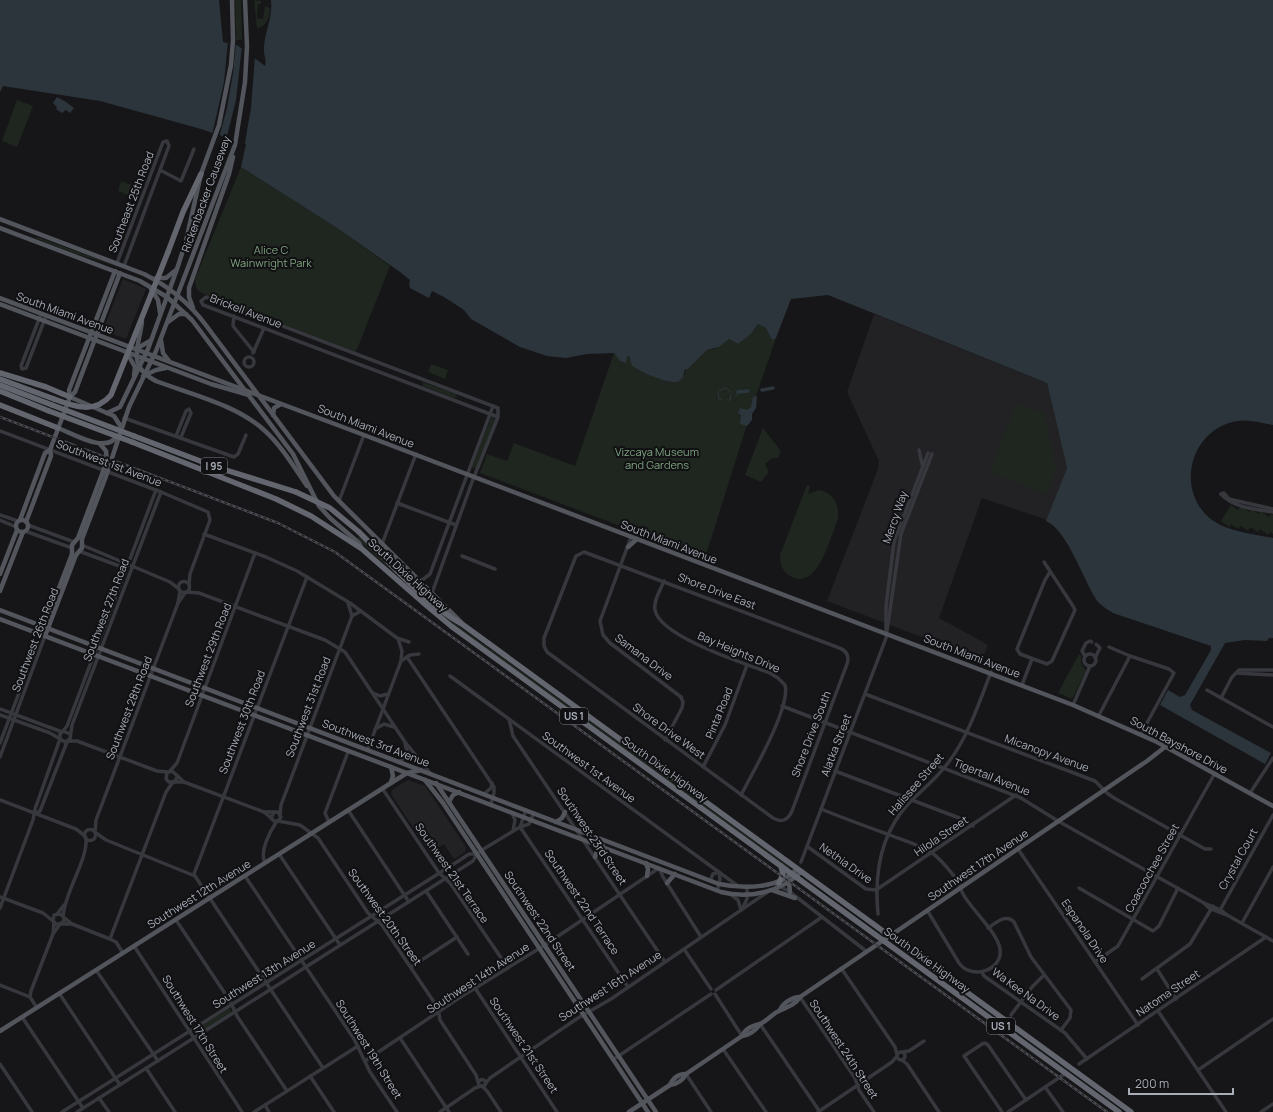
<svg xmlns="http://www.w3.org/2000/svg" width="1273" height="1112" font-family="Manrope,sans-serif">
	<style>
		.built { fill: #222225 }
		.green { fill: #1e261f }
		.water { fill: #2c353c }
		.pier { fill: #161618 }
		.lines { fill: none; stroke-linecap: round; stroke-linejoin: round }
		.stream { stroke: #2c353c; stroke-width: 1 }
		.canal { stroke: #2c353c; stroke-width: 3.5 }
		.minor-tunnel { stroke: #333438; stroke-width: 3.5; stroke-dasharray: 3.5 2; stroke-linecap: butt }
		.minor { stroke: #37383d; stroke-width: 3.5 }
		.major { stroke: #53555c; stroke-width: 4.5 }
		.highway { stroke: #63666e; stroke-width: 5.5 }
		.rail-casing { stroke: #4a4c52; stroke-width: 2.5 }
		.rail { stroke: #111113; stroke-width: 1; stroke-dasharray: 3; stroke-linecap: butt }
		.major-bridge { stroke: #53555c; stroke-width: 4.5 }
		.highway-bridge { stroke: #63666e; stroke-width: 5.5 }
		.labels { text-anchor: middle; stroke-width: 4; stroke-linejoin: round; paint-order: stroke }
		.shield { fill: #111113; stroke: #7b7e86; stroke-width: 1 }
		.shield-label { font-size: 10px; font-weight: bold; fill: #a8adb8 }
		.street-label { font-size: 11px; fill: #a8adb8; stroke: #111113 }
		.park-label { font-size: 11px; fill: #7fa381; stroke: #111113 }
	</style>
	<rect width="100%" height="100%" fill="#161618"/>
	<g class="built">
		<path d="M123 279 146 289 126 339 103 330Z"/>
		<path d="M874 314 1047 383 1067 468 1047 520 982 498 939 618 988 645 982 660 827 601 878 469 879 461 847 392Z"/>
		<path d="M408 780 425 786 466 847 465 852 454 859 444 844 430 853 391 794 392 790Z"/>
	</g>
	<g class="green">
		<path d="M235 0H241L242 40H236Z"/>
		<path d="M254 0 261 1V4H258L257 18 263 19 265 6 270 8C270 16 267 27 257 28Z"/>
		<path d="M17 100 33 106 17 147 2 141Z"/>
		<path d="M241 167 337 228 390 266 356 352 199 292 196 287 195 279Z"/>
		<path d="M121 181 139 188 135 198 118 191Z"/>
		<path d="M37 237 117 266 76 254 37 239Z"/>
		<path d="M758 324 766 328 772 339 776 338 755 399 705 558 480 473 487 454 507 461 514 443 575 466 614 353 620 361 626 363V356H629L638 370 670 382H675L685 374V369H688L707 350 715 349 729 339 738 344 751 334Z"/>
		<path d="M431 364 448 370 445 379 428 372Z"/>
		<path d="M422 382 456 394 457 397 454 398 423 386Z"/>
		<path d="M1016 403 1044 413 1056 467 1047 494 994 474V471L991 470Z"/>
		<path d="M493 417 495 420 476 468 473 469 472 466 491 418Z"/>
		<path d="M763 428 781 451 778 458H772L765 464 769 472 761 482 745 475Z"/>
		<path d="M807 485 810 486 808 494 819 490C835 494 839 504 838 519 830 537 818 592 790 576 782 572 780 563 780 555Z"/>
		<path d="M1231 505 1238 510 1241 506 1249 512 1251 509 1259 514 1261 511 1269 517 1271 514 1273 515V534L1270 532 1268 535 1260 529 1258 532 1250 527 1248 531 1241 526 1238 529 1231 524 1229 527 1221 521Z"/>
		<path d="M359 536 446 617 787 865 790 869 447 620 357 539Z"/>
		<path d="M1079 654 1081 656V663L1086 671 1072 699 1058 693Z"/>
		<path d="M228 1009 231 1010V1013L201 1032 197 1031 198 1028Z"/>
	</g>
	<g class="water">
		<path d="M0 0H219L223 42 237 45 265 66C267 60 263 54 264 47 265 31 273 17 271 0H1273V425C1261 423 1249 419 1237 421 1190 429 1174 491 1212 520 1229 532 1253 534 1273 538V638H1269L1267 641 1245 640 1225 643 1190 705 1192 710 1271 753 1265 764 1160 705 1168 690 1180 697 1185 695 1211 650V646L1113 613C1108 610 1102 606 1098 602 1084 583 1068 530 1046 521L1067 468 1047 383 828 295 791 299 776 338 772 340 766 328 758 324 751 334 738 344 729 339 719 347 707 350 688 369H685L683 377C681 380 679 382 675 382 667 383 636 371 631 364L630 357 627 356 626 363 620 361 614 353 587 354 566 358 547 356 520 347 471 319 464 310 444 297 432 291 429 298 410 288 409 285 410 280 400 272 337 228 241 167 246 144 201 129 100 101 3 86 0 92Z"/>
		<path d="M57 97 66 102 74 108 70 113 66 110 62 113 56 109 57 107 53 103Z"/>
		<path d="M757 396 756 408 752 414V420L747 426 740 424 741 415 738 413 740 408 747 410 751 407 753 397Z"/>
	</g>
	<g class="pier">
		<path d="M228 41 236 42 233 73 227 108 219 138 212 135 224 82Z"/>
		<path d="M242 46 255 56 251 108 244 148V146L226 140 236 100Z"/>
	</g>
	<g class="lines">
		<g class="stream">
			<path d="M732 386H733"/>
			<path d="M726 388 731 392"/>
			<path d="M719 391 725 388"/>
			<path d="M718 393 719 399H722"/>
			<path d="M736 396 738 392"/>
			<path d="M727 400H730L731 395"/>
		</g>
		<g class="canal">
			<path d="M762 390 773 388"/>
			<path d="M738 392 748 391"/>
		</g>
		<path class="minor-tunnel" d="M1090 641 1097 645"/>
		<g class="minor">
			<path d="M160 170 181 181 194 149"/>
			<path d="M117 263 163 142 167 141 169 146 124 266"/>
			<path d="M41 314 21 366 22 369 26 368 46 316"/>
			<path d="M234 316 233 326 254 352"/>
			<path d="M253 353 264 328"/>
			<circle cx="249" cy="362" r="5"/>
			<path d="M124 418 234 457 238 454 246 435"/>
			<path d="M0 431 161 492 208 512 210 520 190 574 189 584"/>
			<path d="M176 436 186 411 189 409 191 413 181 437"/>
			<path d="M919 450 922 464"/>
			<path d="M1221 494 1224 493 1229 499 1273 509"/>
			<path d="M1221 494C1234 508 1255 509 1273 512"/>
			<path d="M339 501 364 435"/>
			<path d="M397 503 456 525"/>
			<path d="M0 515 18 521"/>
			<path d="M0 520 16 527"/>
			<path d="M28 525 74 542"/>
			<path d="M25 531 72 548"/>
			<path d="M204 534 266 557 297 571 350 603 397 638 409 642"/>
			<path d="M631 537 600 621 603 635 610 643 681 697 683 702 682 708 665 740"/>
			<path d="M382 544 416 454"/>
			<path d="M82 545 170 582 179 589"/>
			<path d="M79 551 122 567 127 566"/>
			<path d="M584 552 837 647C846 650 850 655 847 664L792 811C788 820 782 823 773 818L547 652 544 646V638L574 561 576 556Z"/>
			<path d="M462 556 495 569"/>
			<path d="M1044 562 1073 606 1075 610 1052 661 1047 664 1020 654 1017 649 1045 580 1050 572"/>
			<path d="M421 581 430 574 493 406"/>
			<path d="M664 581C661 589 653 601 655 610 660 637 746 664 770 673L778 678 785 685C791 707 752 774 741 795"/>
			<circle cx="184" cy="587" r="5.5"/>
			<path d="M187 592 199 593 325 640 345 652 405 742 430 773"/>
			<path d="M432 593 472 482 498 417V408L206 297 201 301 203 305 498 417"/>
			<path d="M178 603 185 593"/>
			<path d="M348 603 352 616"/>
			<path d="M886 630V606L894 542 928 453"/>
			<path d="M1109 647 1130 656 1169 669 1174 673 1141 734"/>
			<circle cx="1090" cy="660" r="6"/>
			<path d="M1085 656 1082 651 1086 643 1090 641"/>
			<path d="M407 657 494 787V793L491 804"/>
			<path d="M1095 658 1100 648 1097 645"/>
			<path d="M401 661 410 655 419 654"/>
			<path d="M1236 673 1273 675"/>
			<path d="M450 676 738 886"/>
			<path d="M1022 685 1032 659"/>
			<path d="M1207 690 1273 727"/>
			<path d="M373 693 380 696 388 694"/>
			<path d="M865 694 1095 781 1107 793 1114 798 1205 849H1211"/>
			<path d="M1221 698 1232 677 1239 670H1273"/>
			<path d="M1073 705 1090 666"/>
			<path d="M782 706 1021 798 1058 821 1204 903 1221 910 1227 915"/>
			<path d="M0 709 62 732"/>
			<path d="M0 715 50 733 60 739"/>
			<path d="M1099 715 1130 656"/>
			<path d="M509 719 513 736 665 962"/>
			<path d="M375 729 384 724 394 727"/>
			<path d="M63 731 67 726 156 490"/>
			<path d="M70 734 63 731 60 734V739L65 742 70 739 72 725 161 492"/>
			<path d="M68 741H77L157 771 168 772"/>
			<path d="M0 743 41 635"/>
			<path d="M368 749 401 661 402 651 398 639"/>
			<path d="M0 757 45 636"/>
			<path d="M400 761 408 755 405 743"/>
			<path d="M703 767 725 725 747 665"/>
			<path d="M170 771 177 763 255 553"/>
			<path d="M835 771 962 819 973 826"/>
			<path d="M177 775 176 780 173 782H169L166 779 167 773 172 771 184 782"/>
			<path d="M174 782H184L264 812 271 818"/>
			<path d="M382 788 439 873 450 883 508 968"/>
			<path d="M1250 793 1273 758"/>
			<path d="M484 794 491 788 492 783"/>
			<path d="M0 800 76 829 85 836"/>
			<path d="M821 809C843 818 865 826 887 834 902 840 918 844 932 853 941 859 948 869 955 877 959 882 960 888 963 894 971 909 998 933 1000 949 1003 971 971 980 959 963L927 910"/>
			<path d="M348 810 409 902"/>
			<path d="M264 812H278L281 817 278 821H274L271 818 274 812"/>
			<path d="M512 813 515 820 513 831"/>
			<path d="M35 814 40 811 67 742"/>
			<path d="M280 814 281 805 352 616 361 611"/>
			<path d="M278 821 300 825 318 838 368 913 382 925 438 1008 440 1020 476 1075 478 1082"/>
			<path d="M329 822 325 813 348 752"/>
			<path d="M520 827 628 987"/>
			<path d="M520 827 526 810"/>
			<circle cx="90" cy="835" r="5.5"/>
			<path d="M95 832 96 820 178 603 180 591"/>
			<path d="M96 833 106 840 195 876 323 1068"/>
			<path d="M808 847 866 889 876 890 1016 795"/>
			<path d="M1018 849 1138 1025"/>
			<path d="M279 854 340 945"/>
			<path d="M801 862 886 638 901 534 932 454"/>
			<path d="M265 863C259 852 270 831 277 821"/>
			<path d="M194 874 307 577"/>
			<path d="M245 876 354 1039 370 1072 397 1112"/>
			<path d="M710 881 713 874 719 872"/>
			<path d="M775 884 790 892 866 951"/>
			<path d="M1079 888 1153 931 1159 926 1178 888"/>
			<path d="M426 891 468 954"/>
			<path d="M717 891 720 879 719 873"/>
			<path d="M730 894 738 900 741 910"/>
			<path d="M0 897 43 913 53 921"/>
			<path d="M1204 903 1209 908 1227 915 1273 941"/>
			<path d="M0 908 33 820 35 809 60 739"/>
			<path d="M742 909 747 899V886"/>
			<path d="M1219 912 1273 815"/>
			<path d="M57 914 64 905"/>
			<path d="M878 914C874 873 880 834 909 803 922 790 937 778 948 763 968 737 979 703 991 672"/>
			<path d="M63 916C65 891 88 860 86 838"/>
			<path d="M64 918V921L60 924H56L53 921 54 915 60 914 72 924"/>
			<path d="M176 920 230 1001 237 1016 287 1091"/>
			<path d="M1242 923 1273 867"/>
			<path d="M61 924H72L110 939 116 942 123 953"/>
			<path d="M988 928C996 923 1006 913 1014 922L1031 957 1071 1010 1070 1018 1061 1030"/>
			<path d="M53 934 54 922"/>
			<path d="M110 939 166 792 173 782"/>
			<path d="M134 946 242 1112"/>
			<path d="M684 949 711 989"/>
			<path d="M1095 962 1118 946 1215 773"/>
			<path d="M411 967 457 937"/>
			<path d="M841 968 895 1047 897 1054"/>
			<path d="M1157 969 1176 999"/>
			<path d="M96 970 158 1061"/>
			<path d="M982 972 984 976 1065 1033 1087 1059"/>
			<path d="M1142 979 1190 944 1213 906"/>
			<path d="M0 985 30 997"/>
			<path d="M475 988 557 1112"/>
			<path d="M716 990 822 917"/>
			<path d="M59 993 120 1085"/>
			<path d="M715 994 742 1036"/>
			<path d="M800 997 855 1078 859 1090 874 1112"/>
			<path d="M37 1008 30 997 31 991 53 934 60 924"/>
			<path d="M1158 1011 1226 1112"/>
			<path d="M1011 1015 1032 987 1044 975"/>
			<path d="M22 1017 83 1108"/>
			<path d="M760 1024 820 1112"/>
			<path d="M400 1038 449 1112"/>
			<path d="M723 1049 766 1112"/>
			<circle cx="901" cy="1056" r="4"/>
			<path d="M902 1052 909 1051 924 1041"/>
			<path d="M614 1059 711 994"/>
			<path d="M902 1060 907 1064 939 1112"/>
			<path d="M365 1061 459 998 545 945 659 868 663 877 701 937"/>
			<path d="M0 1064 32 1112"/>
			<path d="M1079 1064 1266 937"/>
			<path d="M146 1068 175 1112"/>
			<path d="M1198 1070 1273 1019"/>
			<path d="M686 1074 711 1112"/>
			<path d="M310 1076 334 1112"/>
			<circle cx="482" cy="1083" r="3.5"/>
			<path d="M486 1083 490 1078 578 1018 611 999 769 891"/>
			<path d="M482 1086 487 1091 501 1112"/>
			<path d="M1045 1087 1063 1112"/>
			<path d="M99 1098 109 1112"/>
			<path d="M265 1105 269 1112"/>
			<path d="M62 1112 460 860 469 854H477"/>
			<path d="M77 1112 473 861 477 854 482 850 520 827 529 824 534 813"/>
			<path d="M254 1112 358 1046"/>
			<path d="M440 1112 475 1088 481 1086"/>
			<path d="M818 1112 892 1062 897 1056"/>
			<path d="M1002 1112 964 1056 982 1044 985 1043 988 1045 1026 1100"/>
			<path d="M1008 1112 1066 1073"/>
			<path d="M1261 1112 1273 1104"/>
		</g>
		<g class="major">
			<path d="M0 219 144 274C168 286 189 303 205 324L334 496 461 622"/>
			<path d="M0 228 140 281 167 297 192 320 293 454 319 506 330 518 359 543 362 549"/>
			<path d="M156 278H166L176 270"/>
			<path d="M151 289 158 300 160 313"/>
			<path d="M0 298 364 435 1073 705 1157 742 1273 806"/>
			<path d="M0 304 211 384 249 395"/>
			<path d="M193 308 189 297V288L229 174 233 157"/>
			<path d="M168 322 179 314H186"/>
			<path d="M161 340 163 353 169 361"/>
			<path d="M136 349 150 341"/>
			<path d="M127 353 135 367 134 376"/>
			<path d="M143 376 156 370 166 368"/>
			<path d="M156 381C190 394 237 405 264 430 281 445 294 467 307 486"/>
			<path d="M70 397 75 392 120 273"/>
			<path d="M70 397 114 416 121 427"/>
			<path d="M107 413 120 407 148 349 177 269 186 241 201 174 219 125 231 65 233 40 232 0"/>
			<path d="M273 415 274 408 281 404"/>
			<path d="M58 428C74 434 106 454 117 436"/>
			<circle cx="22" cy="526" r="6"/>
			<path d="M20 520 45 453 50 450"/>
			<path d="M26 522 51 456 50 450 70 397 69 390 115 271"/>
			<path d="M628 547 637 539"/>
			<path d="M0 574 17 530"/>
			<path d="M0 591 23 532"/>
			<path d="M0 610 719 884C744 889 779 889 797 869"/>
			<path d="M0 619 721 892C749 899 781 892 801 872"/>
			<path d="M41 635 72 554V545L78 538 107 461 106 451 100 444"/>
			<path d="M45 636 76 555 82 548V539L105 479 129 407 156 351 235 145 245 82 247 46 245 0"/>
			<path d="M391 767 393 776 391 782"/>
			<path d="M425 780 443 803 648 1112"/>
			<path d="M436 783 656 1112"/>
			<path d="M449 802 453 795 459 792"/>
			<path d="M556 822 562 818 565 812"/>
			<path d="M595 857 597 851 603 846"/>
			<path d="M646 863 648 869 647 876"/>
			<path d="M789 882 790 892"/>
			<path d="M667 883 675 874"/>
			<path d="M772 890 795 898"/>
			<path d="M780 1010C783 1003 792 997 800 997"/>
			<path d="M0 1031 391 783 407 773 421 770"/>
			<path d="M742 1036C746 1028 752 1026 760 1024 767 1021 772 1014 779 1011 787 1007 795 1005 800 997L1147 761 1165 747"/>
			<path d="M670 1085C673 1078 678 1074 686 1074"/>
			<path d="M629 1112 670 1085C677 1084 683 1080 686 1074L742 1036C750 1035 756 1030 760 1024"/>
		</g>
		<g class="highway">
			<path d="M168 252 183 212 201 174"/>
			<path d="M0 373 46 387 70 397"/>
			<path d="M0 379 54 399"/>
			<path d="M0 385 52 405"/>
			<path d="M0 391 49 411"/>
			<path d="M0 405 58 428"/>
			<path d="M134 436 216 467 296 492"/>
			<path d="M132 442 276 499 311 516 362 549 427 606 451 626 1119 1112"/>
			<path d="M359 532C389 562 425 604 462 624L1131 1112"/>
			<path d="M779 883 783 874 781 866"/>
		</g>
		<g class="rail-casing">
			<path id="rail" d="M0 417 278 523 335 552 1107 1112"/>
		</g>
		<use href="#rail" class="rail"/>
		<path class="major-bridge" d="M142 321C140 345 125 365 156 381"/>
		<g class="highway-bridge">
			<path d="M54 399C75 407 95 414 111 395L168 252"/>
			<path d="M52 405 134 436"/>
			<path d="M49 411 132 442"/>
			<path d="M296 492 330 508 359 532"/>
		</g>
	</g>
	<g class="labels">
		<g class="shield">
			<rect x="201" y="458" width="26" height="16" rx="3"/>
			<rect x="560" y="708" width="28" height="16" rx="3"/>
			<rect x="987" y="1018" width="28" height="16" rx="3"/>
		</g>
		<g class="shield-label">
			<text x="214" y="470">I 95</text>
			<text x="574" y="720">US 1</text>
			<text x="1001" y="1030">US 1</text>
		</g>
		<g class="street-label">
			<text transform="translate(206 194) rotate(-70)" y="4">Rickenbacker Causeway</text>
			<text transform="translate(131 202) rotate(-69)" y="4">Southeast 25th Road</text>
			<text transform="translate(246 311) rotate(21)" y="4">Brickell Avenue</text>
			<text transform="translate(65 313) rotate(20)" y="4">South Miami Avenue</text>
			<text transform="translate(366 426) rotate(21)" y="4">South Miami Avenue</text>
			<text transform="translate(109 463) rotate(21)" y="4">Southwest 1st Avenue</text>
			<text transform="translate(895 517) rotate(-71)" y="4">Mercy Way</text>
			<text transform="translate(669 542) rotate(21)" y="4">South Miami Avenue</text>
			<text transform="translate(408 575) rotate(42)" y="4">South Dixie Highway</text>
			<text transform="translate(717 591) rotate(21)" y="4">Shore Drive East</text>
			<text transform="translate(106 610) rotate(-69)" y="4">Southwest 27th Road</text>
			<text transform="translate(35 640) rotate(-69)" y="4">Southwest 26th Road</text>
			<text transform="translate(739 652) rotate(23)" y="4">Bay Heights Drive</text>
			<text transform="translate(208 655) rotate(-69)" y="4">Southwest 29th Road</text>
			<text transform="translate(972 656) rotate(21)" y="4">South Miami Avenue</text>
			<text transform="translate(644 657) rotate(37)" y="4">Samana Drive</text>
			<text transform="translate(308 707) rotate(-69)" y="4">Southwest 31st Road</text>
			<text transform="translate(129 708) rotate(-69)" y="4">Southwest 28th Road</text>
			<text transform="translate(719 713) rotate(-68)" y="4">Pinta Road</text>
			<text transform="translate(242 722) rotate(-69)" y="4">Southwest 30th Road</text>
			<text transform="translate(669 731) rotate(36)" y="4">Shore Drive West</text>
			<text transform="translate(811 734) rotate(-69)" y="4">Shore Drive South</text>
			<text transform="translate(376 743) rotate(21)" y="4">Southwest 3rd Avenue</text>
			<text transform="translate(836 745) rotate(-69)" y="4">Alatka Street</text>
			<text transform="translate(1179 745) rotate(28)" y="4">South Bayshore Drive</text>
			<text transform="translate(1047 753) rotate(20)" y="4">Micanopy Avenue</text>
			<text transform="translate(589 767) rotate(36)" y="4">Southwest 1st Avenue</text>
			<text transform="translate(665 769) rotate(36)" y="4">South Dixie Highway</text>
			<text transform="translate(992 777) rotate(22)" y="4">Tigertail Avenue</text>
			<text transform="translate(916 784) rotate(-49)" y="4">Halissee Street</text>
			<text transform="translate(592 836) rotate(56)" y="4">Southwest 23rd Street</text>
			<text transform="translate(941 836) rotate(-34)" y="4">Hilola Street</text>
			<text transform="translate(1238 859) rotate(-61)" y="4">Crystal Court</text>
			<text transform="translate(846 863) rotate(35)" y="4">Nethia Drive</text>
			<text transform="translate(978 865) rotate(-34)" y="4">Southwest 17th Avenue</text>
			<text transform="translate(1152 868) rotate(-61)" y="4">Coacoochee Street</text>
			<text transform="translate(452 873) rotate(55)" y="4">Southwest 21st Terrace</text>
			<text transform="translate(199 894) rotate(-32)" y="4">Southwest 12th Avenue</text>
			<text transform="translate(582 902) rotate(56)" y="4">Southwest 22nd Terrace</text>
			<text transform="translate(385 917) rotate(54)" y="4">Southwest 20th Street</text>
			<text transform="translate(540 921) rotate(56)" y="4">Southwest 22nd Street</text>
			<text transform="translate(1085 931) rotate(56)" y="4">Espanola Drive</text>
			<text transform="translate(927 960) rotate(36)" y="4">South Dixie Highway</text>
			<text transform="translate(264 974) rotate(-32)" y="4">Southwest 13th Avenue</text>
			<text transform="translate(478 978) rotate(-33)" y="4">Southwest 14th Avenue</text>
			<text transform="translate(610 986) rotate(-33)" y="4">Southwest 16th Avenue</text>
			<text transform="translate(1168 993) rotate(-34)" y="4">Natoma Street</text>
			<text transform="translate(1026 994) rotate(36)" y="4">Wa Kee Na Drive</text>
			<text transform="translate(195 1024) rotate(58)" y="4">Southwest 17th Street</text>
			<text transform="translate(524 1045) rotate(56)" y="4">Southwest 21st Street</text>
			<text transform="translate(369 1049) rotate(58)" y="4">Southwest 19th Street</text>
			<text transform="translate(844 1049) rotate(57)" y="4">Southwest 24th Street</text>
		</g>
		<g class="park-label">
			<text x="271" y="254">Alice C<tspan x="271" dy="13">Wainwright Park</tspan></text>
			<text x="657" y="456">Vizcaya Museum<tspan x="657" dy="13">and Gardens</tspan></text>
		</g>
	</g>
	<path d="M1129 1088v6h104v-6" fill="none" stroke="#a8adb8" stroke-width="2"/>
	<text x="1135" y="1088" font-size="12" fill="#a8adb8" stroke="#111113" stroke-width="3" paint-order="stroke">200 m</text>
</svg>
